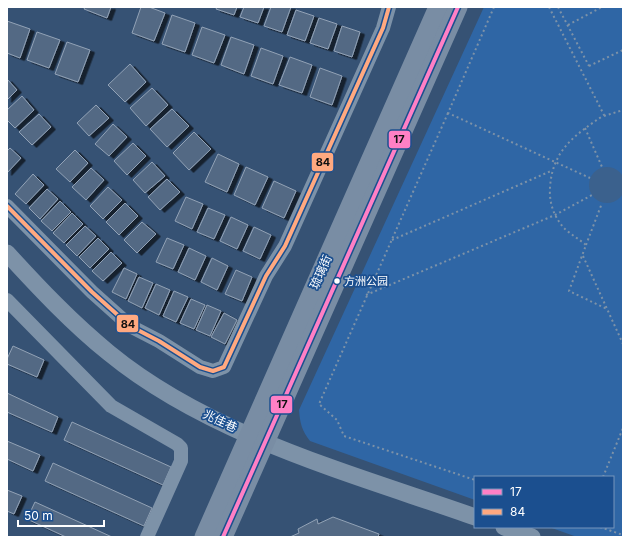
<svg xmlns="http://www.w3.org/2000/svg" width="630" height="544" font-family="Inter,'Noto Sans SC',sans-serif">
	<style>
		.green { fill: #2f66a5 }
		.water { fill: #3b618d }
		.building { fill: #526984; stroke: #92a2b6; filter: url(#shadow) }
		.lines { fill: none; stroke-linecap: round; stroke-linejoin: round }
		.path { stroke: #7d92a8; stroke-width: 2; stroke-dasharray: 2 3; stroke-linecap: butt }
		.minor { stroke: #7d92a8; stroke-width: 14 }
		.tertiary { stroke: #7d92a8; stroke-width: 17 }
		.secondary { stroke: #798da4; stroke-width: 19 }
		.bus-1-casing { stroke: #1b4f8f; stroke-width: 7 }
		.bus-2-casing { stroke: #1b4f8f; stroke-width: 7 }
		.bus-1 { stroke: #ff80c5; stroke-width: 4 }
		.bus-2 { stroke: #ffa980; stroke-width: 4 }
		.bus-dot { fill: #fff; stroke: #1b4f8f; stroke-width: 1.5 }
		.labels { text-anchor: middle; stroke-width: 3.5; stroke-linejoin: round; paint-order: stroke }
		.bus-label { font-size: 11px; fill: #fff; stroke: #1b4f8f; text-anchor: start }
		.street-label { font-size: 12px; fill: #fff; stroke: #1b4f8f }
		.line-badge { stroke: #1b4f8f; stroke-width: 1.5 }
		.pale-badge-label { font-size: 11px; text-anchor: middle; font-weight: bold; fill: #111 }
	</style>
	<defs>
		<filter id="shadow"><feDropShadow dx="4.5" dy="2.5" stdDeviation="0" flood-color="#0009"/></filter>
	</defs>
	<rect width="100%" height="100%" fill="#365274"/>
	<path class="green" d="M484 7H623V537H577L549 527H613V477H475V500L310 441C302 431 300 423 299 410Z"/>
	<circle class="water" cx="607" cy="185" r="18"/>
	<g class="building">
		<path d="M85 7H111L107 18 84 9Z"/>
		<path d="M141 7H149L165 13 154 41 132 33Z"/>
		<path d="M217 7H237L234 15 216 9Z"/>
		<path d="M244 7H264L258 23 240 17Z"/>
		<path d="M271 7H291L282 32 264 26Z"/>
		<path d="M296 10 314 16 305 41 287 35Z"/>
		<path d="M172 15 195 23 185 52 162 44Z"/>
		<path d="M319 18 337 24 328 49 310 43Z"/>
		<path d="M7 21 30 29 20 58 7 53Z"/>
		<path d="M342 26 360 32 352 57 334 51Z"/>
		<path d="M202 27 225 35 214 63 192 55Z"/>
		<path d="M37 32 60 40 49 68 27 60Z"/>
		<path d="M231 37 254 45 244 74 221 65Z"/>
		<path d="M67 42 90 50 78 82 55 74Z"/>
		<path d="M261 48 283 56 273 84 251 76Z"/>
		<path d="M290 57 312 65 302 93 279 85Z"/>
		<path d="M130 64 146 82 125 102 108 85Z"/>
		<path d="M320 68 342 76 332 105 310 97Z"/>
		<path d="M7 79 17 90 7 100Z"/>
		<path d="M152 88 168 105 146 126 130 108Z"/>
		<path d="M22 96 34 110 15 128 7 120V110Z"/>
		<path d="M96 105 109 118 89 136 77 123Z"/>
		<path d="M172 109 189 126 167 147 150 129Z"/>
		<path d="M39 114 51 127 32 145 19 132Z"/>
		<path d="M113 124 127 137 109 156 95 144Z"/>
		<path d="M194 132 211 149 189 170 173 153Z"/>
		<path d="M133 143 146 156 127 175 114 161Z"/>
		<path d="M10 148 21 158 7 173V151Z"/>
		<path d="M75 150 88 163 70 182 56 169Z"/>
		<path d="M218 154 239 164 227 192 205 182Z"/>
		<path d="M152 162 165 176 145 193 133 180Z"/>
		<path d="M246 167 268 177 255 205 234 195Z"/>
		<path d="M91 168 104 180 86 200 72 187Z"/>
		<path d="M33 174 44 185 26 204 15 194Z"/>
		<path d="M167 179 180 192 160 210 148 197Z"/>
		<path d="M274 181 296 191 284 218 262 208Z"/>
		<path d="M108 187 122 200 103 219 90 206Z"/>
		<path d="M47 189 58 199 40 219 29 208Z"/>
		<path d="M186 197 203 204 192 229 175 221Z"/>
		<path d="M60 201 71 212 52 231 41 221Z"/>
		<path d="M125 203 138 216 119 235 106 222Z"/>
		<path d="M208 208 225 215 214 239 197 232Z"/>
		<path d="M72 213 83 224 64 243 53 233Z"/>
		<path d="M231 217 248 225 237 249 220 241Z"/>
		<path d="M142 222 156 234 137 253 124 240Z"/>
		<path d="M85 226 96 236 77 256 66 245Z"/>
		<path d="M254 227 271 235 260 259 243 251Z"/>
		<path d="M98 238 109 249 90 268 79 257Z"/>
		<path d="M167 238 184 245 173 269 156 262Z"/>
		<path d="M189 248 206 256 195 280 178 272Z"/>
		<path d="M111 252 122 263 103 281 92 271Z"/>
		<path d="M212 258 228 266 217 290 201 282Z"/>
		<path d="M124 268 137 274 126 299 112 292Z"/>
		<path d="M236 270 252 277 242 301 225 294Z"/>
		<path d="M139 277 153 283 142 308 128 301Z"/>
		<path d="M156 284 170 290 159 315 145 308Z"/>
		<path d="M174 291 188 297 176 322 163 316Z"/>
		<path d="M191 299 205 305 194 329 180 323Z"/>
		<path d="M207 305 221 311 210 336 196 330Z"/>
		<path d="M224 313 237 320 225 344 211 337Z"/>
		<path d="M13 346 44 360 37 377 7 364V359Z"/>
		<path d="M7 393 58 417 52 432 7 412Z"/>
		<path d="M72 422 171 467 163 485 64 440Z"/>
		<path d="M7 441 40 455 33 471 7 459Z"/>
		<path d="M53 463 152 508 144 526 45 481Z"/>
		<path d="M7 490 22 496 14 514 7 511Z"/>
		<path d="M35 502 112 537H66L27 519Z"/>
		<path d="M333 517 379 534 378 537H290L299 533 298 529 317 519 318 524Z"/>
	</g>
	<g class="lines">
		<g class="path">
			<path d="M494 7 448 113 590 178"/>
			<path d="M549 7 604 115C575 135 552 150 550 188 549 203 554 217 564 228 570 234 579 239 586 245L569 291 607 309"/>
			<path d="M558 7 589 66"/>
			<path d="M568 25 602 7"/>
			<path d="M589 66 623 50"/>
			<path d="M448 113 319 404 337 420 344 436 475 480"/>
			<path d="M604 116 623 110"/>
			<path d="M585 128 602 167"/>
			<path d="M392 240 551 171"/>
			<path d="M586 245 602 203"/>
			<path d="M583 256 623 344"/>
			<path d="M366 295 555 215 592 195"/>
			<path d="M603 477 623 428"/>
			<path d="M600 527 623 535"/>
		</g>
		<g class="minor">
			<path d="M7 206 92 292 130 326 159 341 200 367 213 371 224 367 266 276 285 246 383 28 389 7"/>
			<path d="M7 300 111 406 177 444 181 448V461L147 537"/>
		</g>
		<g class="tertiary">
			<path d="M7 253C39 288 72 323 109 353 210 436 353 474 475 517"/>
			<path d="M504 527 532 537"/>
		</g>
		<g class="secondary">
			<path d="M204 537 438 7"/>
			<path d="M223 537 458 7"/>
		</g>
		<g class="bus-1-casing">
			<path id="bus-1" d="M223 537 458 7"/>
		</g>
		<g class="bus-2-casing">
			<path id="bus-2" d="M7 206 92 292 130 326 159 341 200 367 213 371 224 367 266 276 285 246 383 28 389 7"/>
		</g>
		<use href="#bus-1" class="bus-1"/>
		<use href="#bus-2" class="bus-2"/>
	</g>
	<circle class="bus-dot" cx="337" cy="281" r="3.5"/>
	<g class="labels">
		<g class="bus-label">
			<text x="344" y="285">方洲公园</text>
		</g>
		<g class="street-label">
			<text transform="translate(321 272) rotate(-66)" y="4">琉璃街</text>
			<text transform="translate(220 421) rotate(25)" y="4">兆佳巷</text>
		</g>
	</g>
	<g class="line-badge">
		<rect x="388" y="130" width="23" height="19" rx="4" fill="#ff80c5"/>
		<rect x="311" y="152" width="23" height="20" rx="4" fill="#ffa980"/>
		<rect x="116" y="314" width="23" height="19" rx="4" fill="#ffa980"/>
		<rect x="270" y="395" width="23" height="19" rx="4" fill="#ff80c5"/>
	</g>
	<g class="pale-badge-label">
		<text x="399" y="143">17</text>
		<text x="323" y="166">84</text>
		<text x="128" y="328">84</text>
		<text x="282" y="408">17</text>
	</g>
	<rect width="630" height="544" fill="none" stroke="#ffffff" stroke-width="16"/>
	<rect x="474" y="476" width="140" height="52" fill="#1b4f8f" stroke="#7695bc"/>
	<rect x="482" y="489" width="20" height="6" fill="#ff80c5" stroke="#7695bc"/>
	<text x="510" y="496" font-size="12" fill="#ffffff">17</text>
	<rect x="482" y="509" width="20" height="6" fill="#ffa980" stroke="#7695bc"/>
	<text x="510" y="516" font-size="12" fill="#ffffff">84</text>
	<path d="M18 520v6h86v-6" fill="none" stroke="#ffffff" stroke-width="2"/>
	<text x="24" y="520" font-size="12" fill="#ffffff" stroke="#1b4f8f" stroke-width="3" paint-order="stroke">50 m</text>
</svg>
